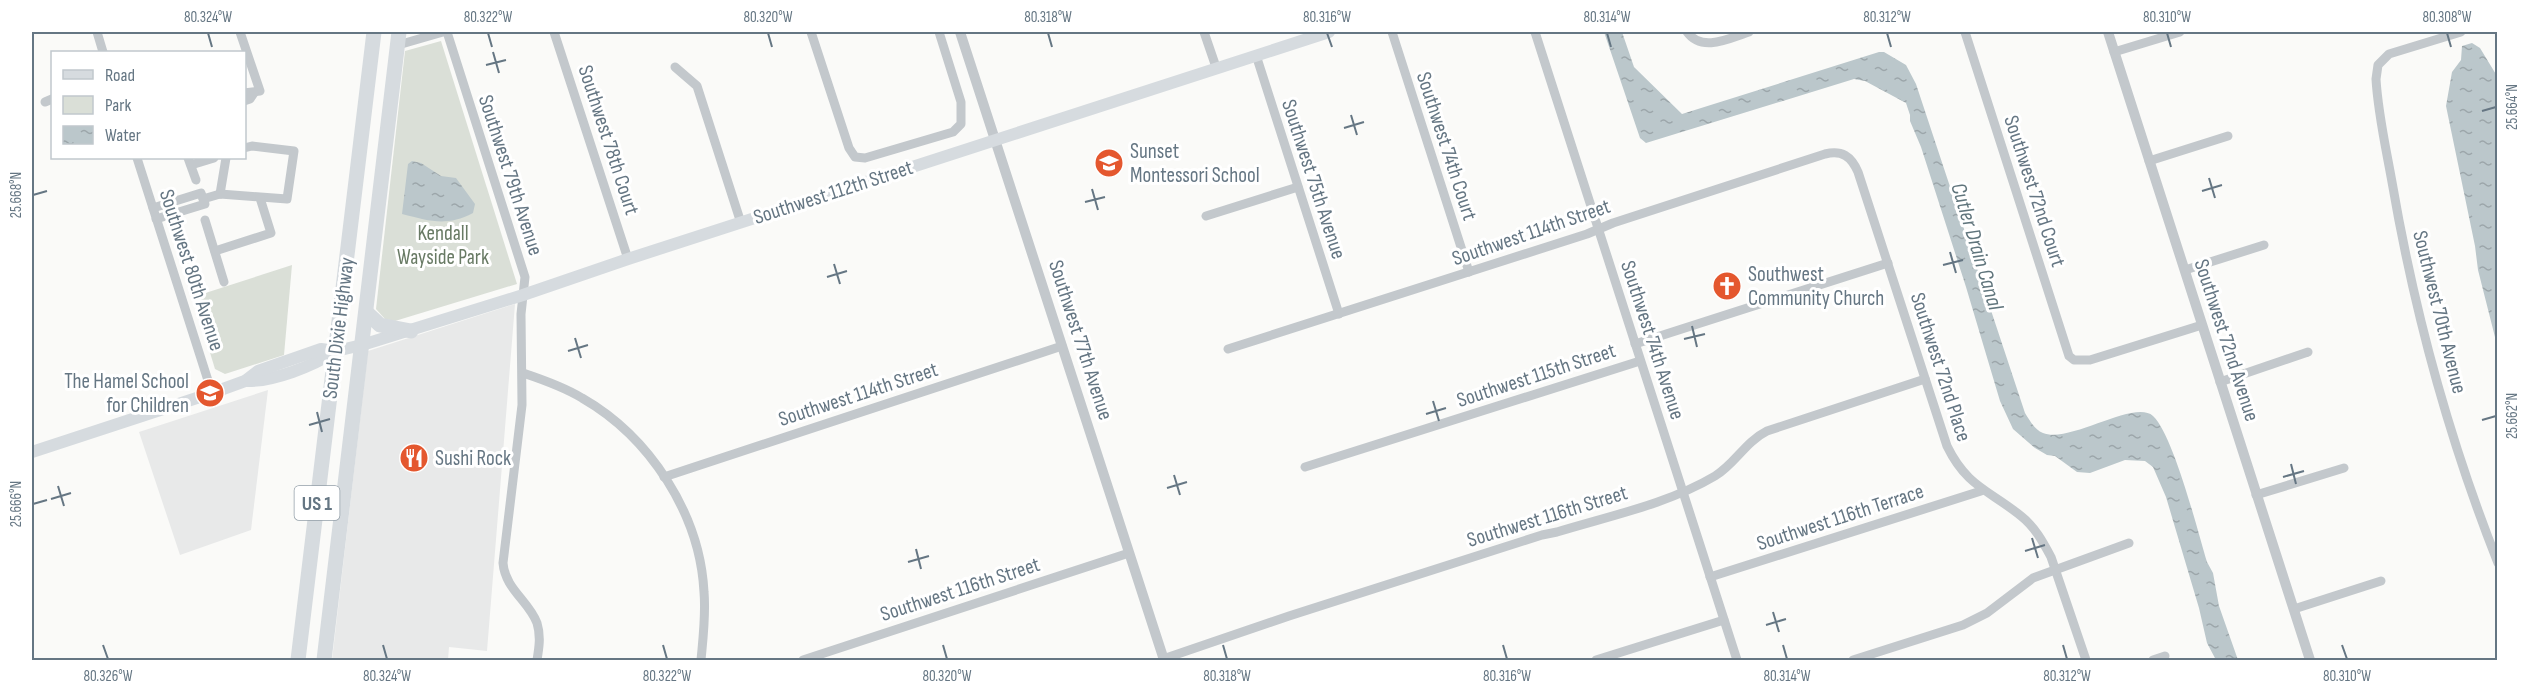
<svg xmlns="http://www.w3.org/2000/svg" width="2529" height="692" font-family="'Sofia Sans Condensed',sans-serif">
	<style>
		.built { fill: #e8e9e9 }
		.park { fill: #dadfd7 }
		.water { fill: url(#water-ripples) }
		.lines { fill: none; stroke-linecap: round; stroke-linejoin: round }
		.minor { stroke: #c3c8cc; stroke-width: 9 }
		.tertiary { stroke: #c3c8cc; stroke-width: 10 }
		.secondary { stroke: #d6dbdf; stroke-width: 12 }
		.trunk { stroke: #d6dbdf; stroke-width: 15 }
		.ticks { fill: none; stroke: #657683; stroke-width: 2 }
		.labels { text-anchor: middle; stroke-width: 6; stroke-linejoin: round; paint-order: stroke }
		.shield { fill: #fff; stroke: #939fa8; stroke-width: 1.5 }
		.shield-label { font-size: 20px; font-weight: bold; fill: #657683 }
		.street-label { font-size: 21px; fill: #657683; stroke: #fff }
		.poi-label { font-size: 21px; fill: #657683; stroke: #fff; text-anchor: start }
		.park-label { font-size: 21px; fill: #687a64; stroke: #fff }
		.water-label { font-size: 22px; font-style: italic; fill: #60757c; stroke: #fff }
		.neatline { fill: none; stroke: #657683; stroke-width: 2 }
		.ticks-label { font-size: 15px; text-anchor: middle; fill: #657683 }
	</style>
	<defs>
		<pattern id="water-ripples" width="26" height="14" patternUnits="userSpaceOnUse" patternTransform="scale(1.5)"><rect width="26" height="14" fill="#bbc7cb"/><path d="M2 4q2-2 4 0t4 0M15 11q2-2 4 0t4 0" fill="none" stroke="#9ca6aa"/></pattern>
	</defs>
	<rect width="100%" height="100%" fill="#fafaf8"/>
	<g class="built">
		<path d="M515 304 487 651 449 647 448 660H332L368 351Z"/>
		<path d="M268 390 251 530 180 555 139 432Z"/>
	</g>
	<g class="park">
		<path d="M441 41 517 284 395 321 385 319 376 309 405 51Z"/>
		<path d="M292 265 284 355 225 374 215 369 193 297Z"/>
	</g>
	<g class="water">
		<path d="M1604 32H1622L1634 67 1682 114 1879 52H1884L1906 65 1916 84 2025 413C2030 421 2035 430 2043 433 2070 444 2134 399 2153 416 2173 434 2198 532 2207 562L2213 573 2219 606 2238 660H2216L2207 643 2199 608 2166 497 2153 467 2145 461 2125 460 2090 473 2077 472 2055 456 2047 455 2035 448 2013 429 2000 401 1966 287 1921 147 1910 121V115L1906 103 1865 81 1854 79 1646 143 1640 138Z"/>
		<path d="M2472 43 2480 48 2497 76V345L2478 270 2475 246 2446 106 2452 72 2461 60 2462 46Z"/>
		<path d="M412 161 421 163 441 176 456 178 475 204 473 213C446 227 430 221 402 214L408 164Z"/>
	</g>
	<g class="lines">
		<g class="minor">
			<path d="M97 32 103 52"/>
			<path d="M240 32 260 91 244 93"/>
			<path d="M447 32 525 277 521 314 522 405 503 563C505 589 529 601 537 623 541 636 539 648 537 660"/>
			<path d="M554 32 628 259"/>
			<path d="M811 32 849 148 855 157 865 158 953 132 961 124V102L939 32"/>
			<path d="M1204 32 1216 67"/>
			<path d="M1392 32 1469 272"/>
			<path d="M1535 32 1737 660"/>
			<path d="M1687 32C1702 53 1730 38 1749 32"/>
			<path d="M1965 32 2069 356 2074 360H2090L2202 325"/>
			<path d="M2461 32 2389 54 2378 65 2376 79C2378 114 2386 148 2392 182 2414 310 2450 442 2498 563"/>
			<path d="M398 45 443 32"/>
			<path d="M2114 52 2180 32"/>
			<path d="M1256 55 1339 314"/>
			<path d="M675 67 697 86 741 223"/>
			<path d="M244 101 250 99 254 93"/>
			<path d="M45 102 52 99"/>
			<path d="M137 158 212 393"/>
			<path d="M188 158 196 180"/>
			<path d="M2149 161 2228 136"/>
			<path d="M191 165 214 158"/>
			<path d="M220 194 226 158"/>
			<path d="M203 199 220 194 287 199 294 151 252 146 244 148"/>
			<path d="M153 208 201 193 205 204 156 219"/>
			<path d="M1206 216 1298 187"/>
			<path d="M205 220 224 282"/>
			<path d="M215 251 271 233 260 198"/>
			<path d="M2185 270 2264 245"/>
			<path d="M1635 344 1888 263"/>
			<path d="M1228 349 1587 234 1613 223 1825 154C1842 150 1851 156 1858 172L1947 446C1967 487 1989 490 2021 516 2035 527 2043 542 2051 557L2086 660"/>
			<path d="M523 373C544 380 564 387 582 398 650 437 700 514 704 592 706 615 703 638 701 660"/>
			<path d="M2220 382 2308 352"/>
			<path d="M1305 467 1640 361"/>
			<path d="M664 477 1062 346"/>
			<path d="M2256 495 2344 468"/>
			<path d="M1710 577 1981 491"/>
			<path d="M2294 609 2381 581"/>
			<path d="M1163 659 1289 616 1542 535 1557 532C1609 516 1668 504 1715 476 1735 464 1745 442 1767 431L1925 379"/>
			<path d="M803 660 1129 553"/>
			<path d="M1596 660 1724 620"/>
			<path d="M1853 660 1963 625 1987 613 2033 578 2129 543"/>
			<path d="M2153 660 2165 656"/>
		</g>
		<g class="tertiary">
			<path d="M960 32 1164 660"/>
			<path d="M2108 32 2310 660"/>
		</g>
		<g class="secondary">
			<path d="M245 381C273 382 313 366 336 351"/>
			<path d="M32 452 212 393 245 381 258 371 321 349 336 351 362 345 523 295 628 259 1329 32"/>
		</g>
		<g class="trunk">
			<path d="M366 312 380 325 411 331"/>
			<path d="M298 660 374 32"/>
			<path d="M324 660 399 32"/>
		</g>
	</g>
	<path class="ticks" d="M208 33 212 47M488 33 492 47M768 33 772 47M1048 33 1052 47M1327 33 1332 47M1607 33 1611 47M1887 33 1891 47M2167 33 2171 47M2447 33 2451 47M493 52 499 73M486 65 506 60M2482 111 2496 107M1351 115 1357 135M1344 128 1364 122M2209 178 2215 198M1092 189 1098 210M2202 191 2222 185M33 195 47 191M1085 202 1105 197M1950 252 1956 273M834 264 840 284M1943 265 1963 260M827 277 847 271M1692 326 1697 347M575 338 581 358M1684 339 1705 334M568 351 588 345M1433 401 1439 421M317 412 322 432M1426 414 1446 408M2482 420 2496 416M309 425 330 419M2291 464 2296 484M1174 475 1180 495M2283 477 2304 471M58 486 64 506M1167 488 1187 482M51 499 71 493M33 504 47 500M2032 538 2038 558M916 549 921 569M2025 551 2045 545M908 562 929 556M1773 612 1779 632M1766 625 1786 619M103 645 108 659M383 645 387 659M663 645 667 659M943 645 947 659M1223 645 1227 659M1503 645 1507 659M1783 645 1787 659M2063 645 2067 659M2342 645 2347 659"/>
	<defs>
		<g id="school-disc" transform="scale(1.5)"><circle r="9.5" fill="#e4572e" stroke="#fff"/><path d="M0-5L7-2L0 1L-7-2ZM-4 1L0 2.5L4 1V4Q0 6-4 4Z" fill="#fff"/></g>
		<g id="church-disc" transform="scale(1.5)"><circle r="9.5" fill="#e4572e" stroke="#fff"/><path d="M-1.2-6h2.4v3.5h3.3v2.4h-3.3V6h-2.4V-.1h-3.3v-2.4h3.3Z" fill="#fff"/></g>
		<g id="restaurant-disc" transform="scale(1.5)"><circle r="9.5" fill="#e4572e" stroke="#fff"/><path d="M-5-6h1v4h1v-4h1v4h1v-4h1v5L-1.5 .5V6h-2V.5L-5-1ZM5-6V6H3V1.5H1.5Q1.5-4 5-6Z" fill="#fff"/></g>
	</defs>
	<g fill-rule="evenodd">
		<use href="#school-disc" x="1109" y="163"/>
		<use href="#church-disc" x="1727" y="286"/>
		<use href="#school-disc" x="210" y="393"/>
		<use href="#restaurant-disc" x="414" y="458"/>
	</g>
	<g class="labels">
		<rect class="shield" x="294.5" y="486" width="45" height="34" rx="4.5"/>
		<g class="shield-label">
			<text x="317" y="510">US 1</text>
		</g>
		<g class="street-label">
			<text transform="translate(609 140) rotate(72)" y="7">Southwest 78th Court</text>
			<text transform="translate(1447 146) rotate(72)" y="7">Southwest 74th Court</text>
			<text transform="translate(511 175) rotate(72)" y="7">Southwest 79th Avenue</text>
			<text transform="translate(1314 179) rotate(72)" y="7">Southwest 75th Avenue</text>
			<text transform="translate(2035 191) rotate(72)" y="7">Southwest 72nd Court</text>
			<text transform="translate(833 192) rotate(-18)" y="7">Southwest 112th Street</text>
			<text transform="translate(1531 232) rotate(-19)" y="7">Southwest 114th Street</text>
			<text transform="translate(192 270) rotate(72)" y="7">Southwest 80th Avenue</text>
			<text transform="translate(2440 312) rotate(76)" y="7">Southwest 70th Avenue</text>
			<text transform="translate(338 328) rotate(-83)" y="7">South Dixie Highway</text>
			<text transform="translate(1081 340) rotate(72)" y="7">Southwest 77th Avenue</text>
			<text transform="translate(1653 340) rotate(72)" y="7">Southwest 74th Avenue</text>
			<text transform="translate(2227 340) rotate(72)" y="7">Southwest 72nd Avenue</text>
			<text transform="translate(1941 367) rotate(72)" y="7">Southwest 72nd Place</text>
			<text transform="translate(1536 375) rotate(-18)" y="7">Southwest 115th Street</text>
			<text transform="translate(858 394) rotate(-18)" y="7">Southwest 114th Street</text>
			<text transform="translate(1547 516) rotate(-17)" y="7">Southwest 116th Street</text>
			<text transform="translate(1840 517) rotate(-18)" y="7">Southwest 116th Terrace</text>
			<text transform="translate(960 589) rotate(-18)" y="7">Southwest 116th Street</text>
		</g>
		<g class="poi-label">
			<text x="1130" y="158">Sunset<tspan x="1130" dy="24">Montessori School</tspan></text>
			<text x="1748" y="281">Southwest<tspan x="1748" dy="24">Community Church</tspan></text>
			<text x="189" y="388" text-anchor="end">The Hamel School<tspan x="189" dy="24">for Children</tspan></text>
			<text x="435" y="465">Sushi Rock</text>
		</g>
		<g class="park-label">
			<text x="443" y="240">Kendall<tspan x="443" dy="24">Wayside Park</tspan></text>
		</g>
		<g class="water-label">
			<text transform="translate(1978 246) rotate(73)" y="8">Cutler Drain Canal</text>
		</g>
	</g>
	<rect width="2529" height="692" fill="none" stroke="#ffffff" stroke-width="66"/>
	<rect x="51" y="51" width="195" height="108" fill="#ffffff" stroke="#c1c8cd" stroke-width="1.5"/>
	<rect x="63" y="70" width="30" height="9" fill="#d6dbdf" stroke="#c1c8cd" stroke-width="1.5"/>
	<text x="105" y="81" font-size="18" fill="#657683">Road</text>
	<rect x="63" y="96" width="30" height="18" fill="#dadfd7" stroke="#c1c8cd" stroke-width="1.5"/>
	<text x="105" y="111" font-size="18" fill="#657683">Park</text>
	<rect x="63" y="126" width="30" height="18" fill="url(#water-ripples)" stroke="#c1c8cd" stroke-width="1.5"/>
	<text x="105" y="141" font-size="18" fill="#657683">Water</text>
	<rect x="33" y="33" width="2463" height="626" class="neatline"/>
	<g class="ticks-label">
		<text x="208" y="22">80.324°W</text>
		<text x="488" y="22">80.322°W</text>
		<text x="768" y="22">80.320°W</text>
		<text x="1048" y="22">80.318°W</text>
		<text x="1327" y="22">80.316°W</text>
		<text x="1607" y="22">80.314°W</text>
		<text x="1887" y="22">80.312°W</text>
		<text x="2167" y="22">80.310°W</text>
		<text x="2447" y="22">80.308°W</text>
		<text transform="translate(2512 107) rotate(-90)" y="5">25.664°N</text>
		<text transform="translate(16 195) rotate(-90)" y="5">25.668°N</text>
		<text transform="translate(2512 416) rotate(-90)" y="5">25.662°N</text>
		<text transform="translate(16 504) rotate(-90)" y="5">25.666°N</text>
		<text x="108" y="681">80.326°W</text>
		<text x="387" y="681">80.324°W</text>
		<text x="667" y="681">80.322°W</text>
		<text x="947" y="681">80.320°W</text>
		<text x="1227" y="681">80.318°W</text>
		<text x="1507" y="681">80.316°W</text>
		<text x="1787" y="681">80.314°W</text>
		<text x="2067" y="681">80.312°W</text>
		<text x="2347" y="681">80.310°W</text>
	</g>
</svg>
